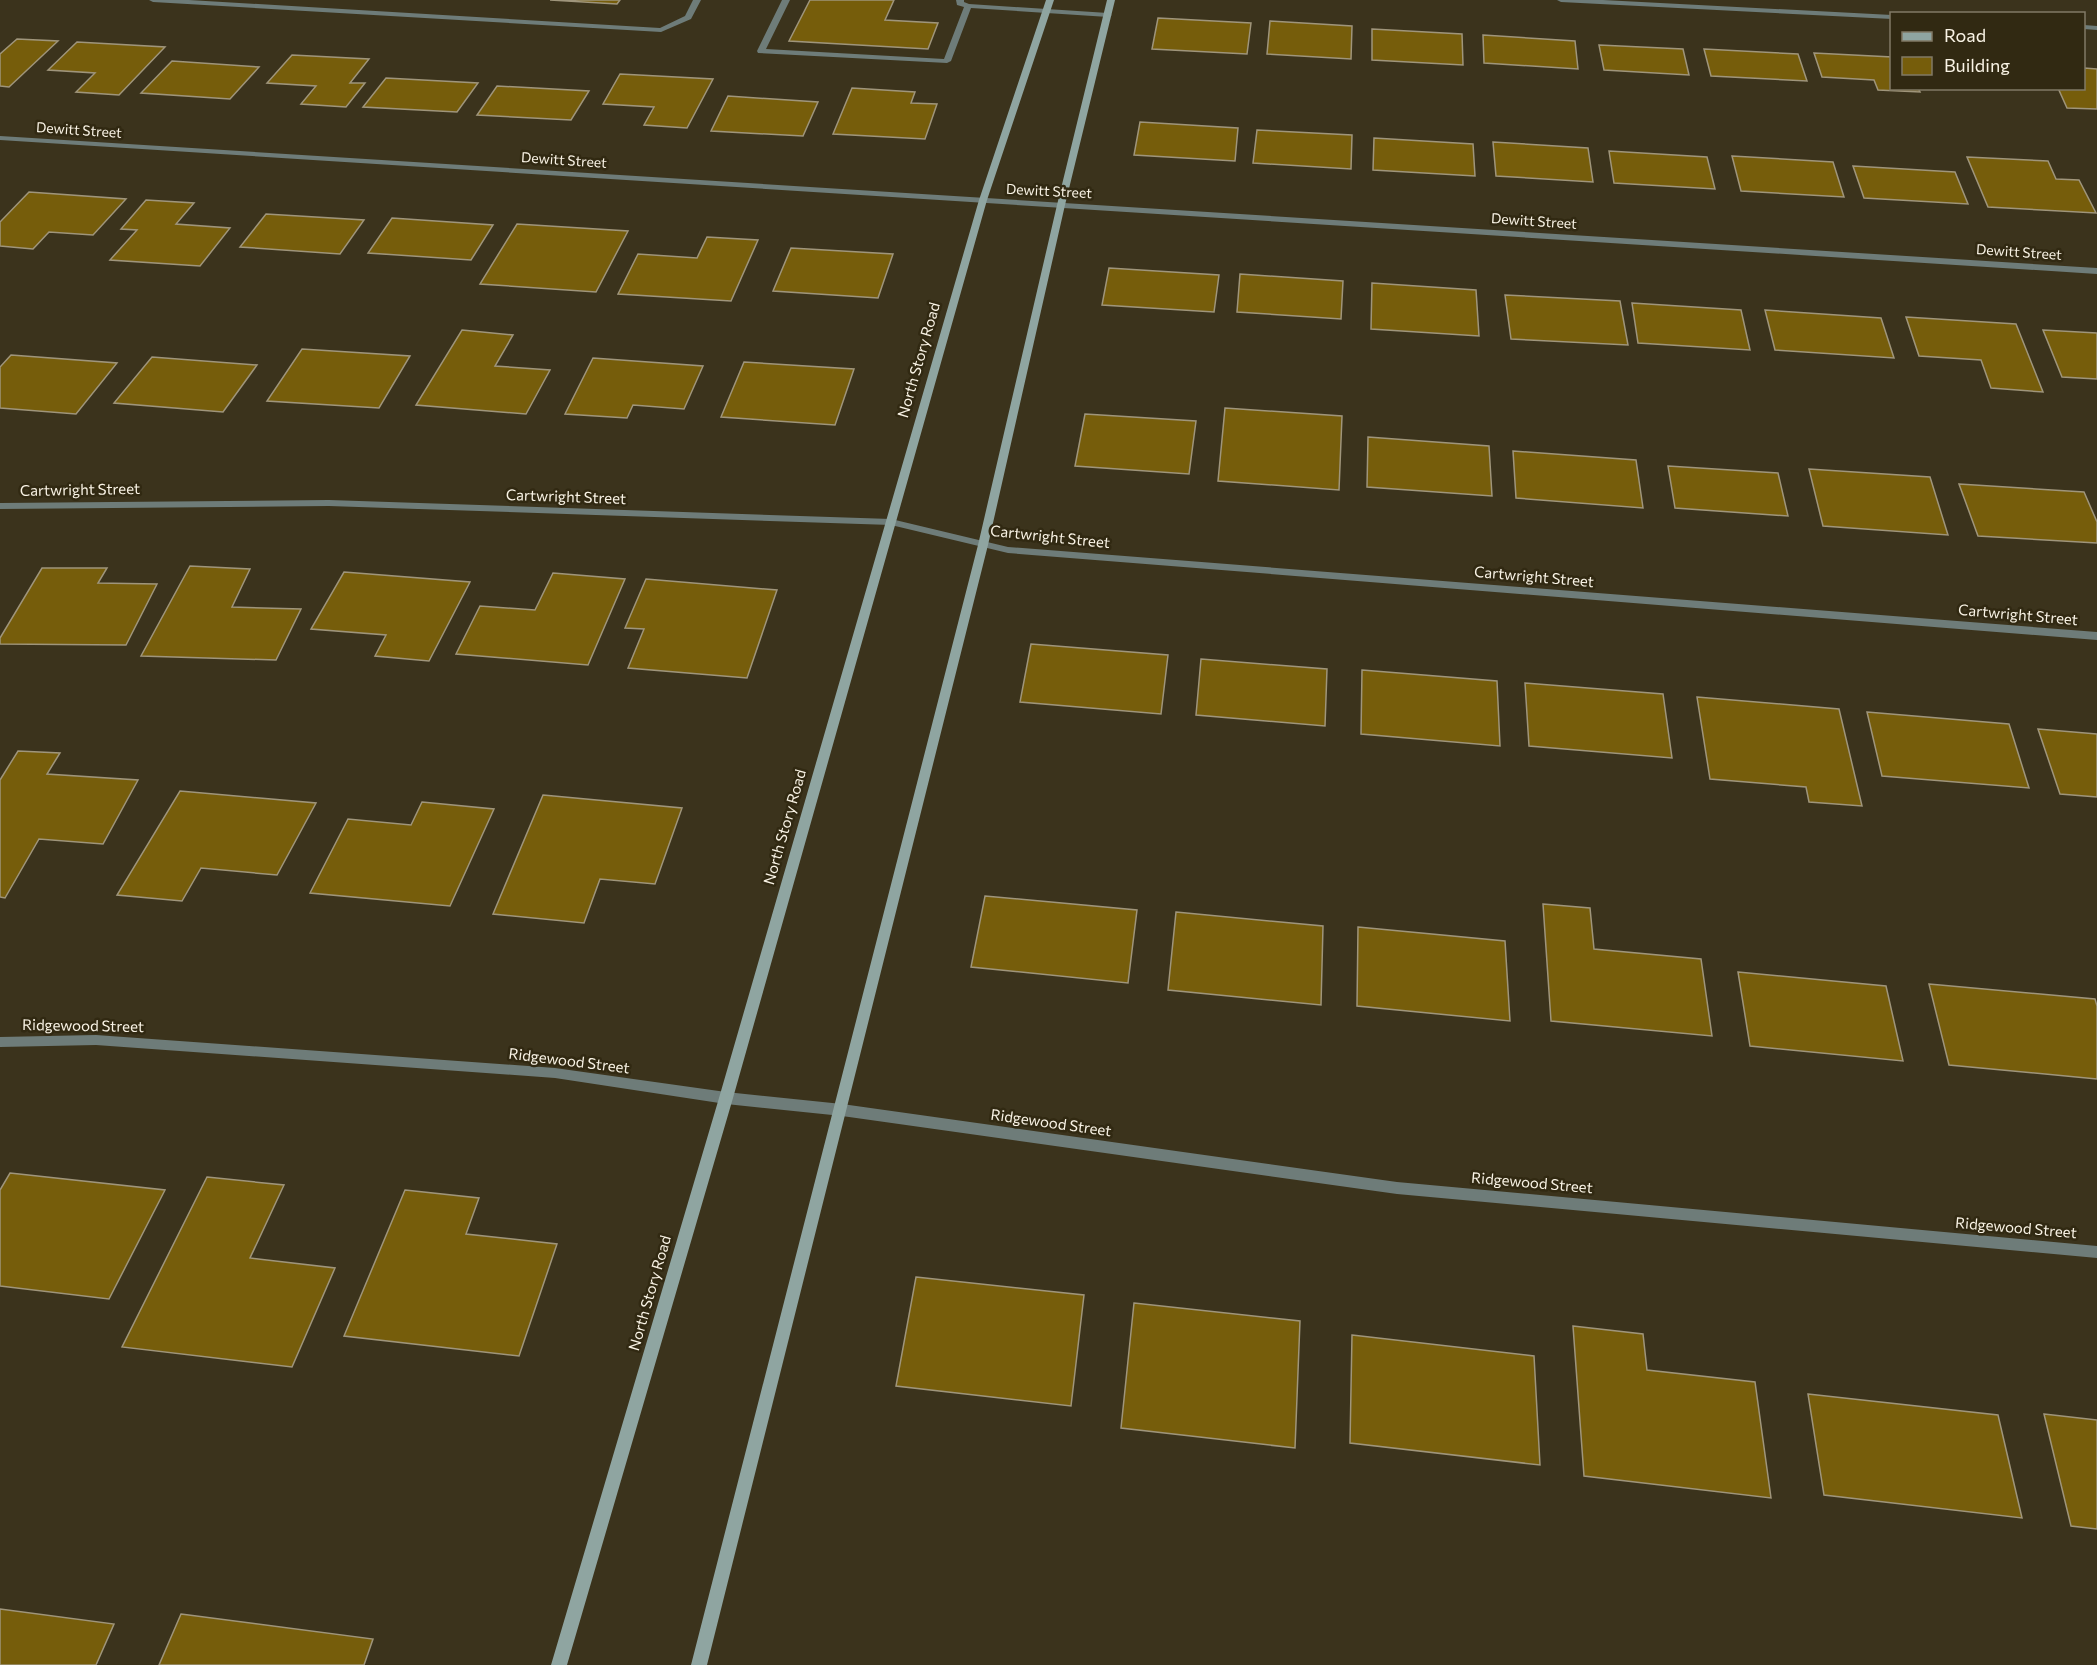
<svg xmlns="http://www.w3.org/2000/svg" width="2097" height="1665" font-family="Commissioner,sans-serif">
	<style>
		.building { fill: #765d0b; stroke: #9f957b; stroke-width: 1.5 }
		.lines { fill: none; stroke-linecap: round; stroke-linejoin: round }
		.lane { fill: #6e7c79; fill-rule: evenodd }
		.street { fill: #6e7c79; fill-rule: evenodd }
		.secondary { fill: #8fa5a1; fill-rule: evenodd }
		.labels { text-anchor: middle; stroke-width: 5; stroke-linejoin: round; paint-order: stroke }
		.far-street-label { font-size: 14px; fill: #f9f3e5; stroke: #312912 }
		.street-label { font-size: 15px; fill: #f9f3e5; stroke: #312912 }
	</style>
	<rect width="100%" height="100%" fill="#3b331c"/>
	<g class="building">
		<path d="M550 0H620L617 4Z"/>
		<path d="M810 0H894L885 20 938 23 928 49 789 41Z"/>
		<path d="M1158 18 1251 23 1247 54 1152 49Z"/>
		<path d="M1270 21 1352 26 1351 59 1267 54Z"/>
		<path d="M1372 29 1462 34 1463 65 1372 60Z"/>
		<path d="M1483 35 1575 41 1578 69 1484 63Z"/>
		<path d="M17 39 58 41 9 87 0 86V54Z"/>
		<path d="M77 42 165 47 119 95 76 92 95 73 48 70Z"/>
		<path d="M1599 45 1683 49 1689 75 1604 70Z"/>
		<path d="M1704 49 1798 54 1807 81 1711 76Z"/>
		<path d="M1814 53 1892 57V88H1918L1920 92 1878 90 1874 80 1822 77Z"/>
		<path d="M292 55 369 59 350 83H365L346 107 301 104 316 86 267 83Z"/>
		<path d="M172 61 259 67 230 99 141 93Z"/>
		<path d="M2084 68 2097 69V109L2067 108 2058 88H2084Z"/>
		<path d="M620 74 713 79 687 128 644 125 654 107 603 104Z"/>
		<path d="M386 78 478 83 457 112 363 107Z"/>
		<path d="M497 86 589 91 571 120 477 115Z"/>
		<path d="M852 88 915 92 911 103 937 104 925 139 833 134Z"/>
		<path d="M728 96 818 102 803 136 711 131Z"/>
		<path d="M1140 122 1238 128 1235 161 1134 155Z"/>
		<path d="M1257 130 1352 135 1351 169 1253 163Z"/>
		<path d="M1374 138 1473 144 1475 176 1373 170Z"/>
		<path d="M1493 142 1588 148 1593 182 1496 176Z"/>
		<path d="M1609 151 1707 157 1715 189 1614 183Z"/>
		<path d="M1732 156 1833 162 1844 197 1741 191Z"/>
		<path d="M1967 157 2048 161 2056 179 2079 180 2096 213 1988 207Z"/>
		<path d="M1853 166 1955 172 1968 204 1864 198Z"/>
		<path d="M29 192 126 199 93 235 49 232 33 249 0 246V222Z"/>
		<path d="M146 200 194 203 176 224 230 228 200 266 110 260 137 230 121 229Z"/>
		<path d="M266 214 364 220 340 254 240 247Z"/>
		<path d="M392 218 493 225 471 260 368 253Z"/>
		<path d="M517 224 628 231 596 292 480 284Z"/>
		<path d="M707 237 758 240 731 301 618 294 638 254 697 258Z"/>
		<path d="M791 248 893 254 878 298 773 291Z"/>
		<path d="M1109 268 1219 275 1214 312 1102 305Z"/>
		<path d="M1240 274 1343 281 1341 319 1237 312Z"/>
		<path d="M1372 283 1476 290 1479 336 1371 329Z"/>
		<path d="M1505 295 1620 301 1628 345 1511 339Z"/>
		<path d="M1632 303 1741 310 1750 350 1638 343Z"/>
		<path d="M1765 310 1881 318 1894 358 1775 350Z"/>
		<path d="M1906 317 2016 324 2043 392 1991 388 1981 360 1919 356Z"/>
		<path d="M462 330 513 335 495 366 550 370 526 414 416 405Z"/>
		<path d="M2043 330 2097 333V379L2062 377Z"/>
		<path d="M302 349 410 356 379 408 267 401Z"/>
		<path d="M11 355 117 363 76 414 0 408V367Z"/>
		<path d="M152 357 257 365 223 412 114 403Z"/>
		<path d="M593 358 703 366 684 409 633 405 627 418 565 414Z"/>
		<path d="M744 362 854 369 835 425 721 417Z"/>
		<path d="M1225 408 1342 416 1339 490 1218 481Z"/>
		<path d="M1085 414 1196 421 1189 474 1075 466Z"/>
		<path d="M1368 437 1489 446 1492 496 1367 487Z"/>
		<path d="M1513 451 1636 460 1643 508 1516 498Z"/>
		<path d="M1668 466 1778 473 1788 516 1675 508Z"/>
		<path d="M1809 469 1930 477 1948 535 1823 526Z"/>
		<path d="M1959 484 2084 492 2097 522V543L1978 536Z"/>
		<path d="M190 566 250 569 232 607 301 609 276 660 141 656Z"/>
		<path d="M42 568H107L98 583 157 584 126 645 0 644V638Z"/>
		<path d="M344 572 470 582 429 661 375 656 386 635 311 629Z"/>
		<path d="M553 573 625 579 588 665 456 654 480 606 535 610Z"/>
		<path d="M646 579 777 590 747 678 628 668 644 629 625 628Z"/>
		<path d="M1031 644 1168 655 1161 714 1020 702Z"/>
		<path d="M1201 659 1327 669 1325 726 1196 715Z"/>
		<path d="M1362 670 1497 681 1500 746 1361 734Z"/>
		<path d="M1525 683 1663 694 1672 758 1529 746Z"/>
		<path d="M1697 697 1839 709 1862 806 1809 802 1806 787 1710 779Z"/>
		<path d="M1867 712 2009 724 2029 788 1882 776Z"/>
		<path d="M2038 729 2097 734V797L2060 794Z"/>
		<path d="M18 751 60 753 47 774 138 780 103 844 39 839 5 898 0 897V780Z"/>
		<path d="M180 791 316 803 277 875 201 868 182 901 117 895Z"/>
		<path d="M543 795 682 808 655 884 600 879 584 923 493 914Z"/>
		<path d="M422 802 494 809 450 906 310 893 348 819 411 825Z"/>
		<path d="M985 896 1137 910 1128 983 971 967Z"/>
		<path d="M1543 904 1590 908 1594 949 1701 959 1712 1036 1551 1021Z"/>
		<path d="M1176 912 1323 926 1321 1005 1168 990Z"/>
		<path d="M1358 927 1505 941 1510 1021 1357 1006Z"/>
		<path d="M1738 972 1886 986 1903 1061 1750 1046Z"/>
		<path d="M1929 984 2095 999 2097 1006V1079L1949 1065Z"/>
		<path d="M10 1173 165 1190 109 1299 0 1286V1190Z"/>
		<path d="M207 1177 284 1185 250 1258 335 1268 292 1367 122 1347Z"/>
		<path d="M405 1190 479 1198 466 1234 557 1244 519 1356 344 1336Z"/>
		<path d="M916 1277 1084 1295 1071 1406 896 1386Z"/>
		<path d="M1134 1303 1300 1321 1295 1448 1121 1428Z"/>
		<path d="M1573 1326 1643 1334 1647 1370 1755 1382 1771 1498 1584 1476Z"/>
		<path d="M1352 1335 1534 1356 1540 1465 1350 1443Z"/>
		<path d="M1808 1394 1998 1415 2022 1518 1824 1495Z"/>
		<path d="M2044 1414 2097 1420V1529L2071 1526Z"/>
		<path d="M0 1609 114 1624 96 1665H0Z"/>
		<path d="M181 1614 373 1639 364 1665H159Z"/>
	</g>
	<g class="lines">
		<g class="lane">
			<path d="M149 0H189L660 28 685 16 693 0H701L691 19 661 32 153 2Z"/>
			<path d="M782 0H790L766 49 944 59 964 7 957 5 956 0H964V2L969 4 1108 13 1112 15 1108 17 971 8 951 61 947 63 758 53 757 51Z"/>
		</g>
		<g class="street">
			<path d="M1557 0H1603L1892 15V19L1561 2Z"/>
			<path d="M2084 25 2097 26V30L2084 29Z"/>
			<path d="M0 136 2097 268V274L0 140Z"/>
			<path d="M329 500 891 519 1008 547 2097 632V640L1008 553 891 525 329 506 0 509V503Z"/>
			<path d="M96 1035 555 1068 726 1092 842 1104 1397 1182 2097 1246V1258L1397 1194 842 1116 726 1104 555 1078 96 1045 0 1047V1037Z"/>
		</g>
		<g class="secondary">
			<path d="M1046 0H1054L987 200 733 1098 567 1665H551L719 1098 979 200Z"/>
			<path d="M1107 0H1115L1065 205 988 545 707 1665H691L978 545 1057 205Z"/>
		</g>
	</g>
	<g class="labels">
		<g class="far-street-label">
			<text transform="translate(79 130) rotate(4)" y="5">Dewitt Street</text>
			<text transform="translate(564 160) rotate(4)" y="5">Dewitt Street</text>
			<text transform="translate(1049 191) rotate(3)" y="5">Dewitt Street</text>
			<text transform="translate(1534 221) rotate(4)" y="5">Dewitt Street</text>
			<text transform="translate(2019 252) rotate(4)" y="5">Dewitt Street</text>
		</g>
		<g class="street-label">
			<text transform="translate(919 360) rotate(-74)" y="5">North Story Road</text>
			<text transform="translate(80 490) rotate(-1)" y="5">Cartwright Street</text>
			<text transform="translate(566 497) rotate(2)" y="5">Cartwright Street</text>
			<text transform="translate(1050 537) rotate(6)" y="5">Cartwright Street</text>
			<text transform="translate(1534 577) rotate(5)" y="5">Cartwright Street</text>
			<text transform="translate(2018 615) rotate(5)" y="5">Cartwright Street</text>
			<text transform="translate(785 827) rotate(-74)" y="5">North Story Road</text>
			<text transform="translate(83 1026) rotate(1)" y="5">Ridgewood Street</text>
			<text transform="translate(569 1061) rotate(7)" y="5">Ridgewood Street</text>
			<text transform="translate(1051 1123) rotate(8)" y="5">Ridgewood Street</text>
			<text transform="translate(1532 1183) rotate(5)" y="5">Ridgewood Street</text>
			<text transform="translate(2016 1228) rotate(5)" y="5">Ridgewood Street</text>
			<text transform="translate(650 1293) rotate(-74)" y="5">North Story Road</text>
		</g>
	</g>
	<rect x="1890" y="12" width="195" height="78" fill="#312912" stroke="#817a66" stroke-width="1.5"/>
	<rect x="1902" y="32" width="30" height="9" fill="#8fa5a1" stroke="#817a66" stroke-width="1.5"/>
	<text x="1944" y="42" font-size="18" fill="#f9f3e5">Road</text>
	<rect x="1902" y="57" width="30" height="18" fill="#765d0b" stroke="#817a66" stroke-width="1.5"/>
	<text x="1944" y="72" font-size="18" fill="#f9f3e5">Building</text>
</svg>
